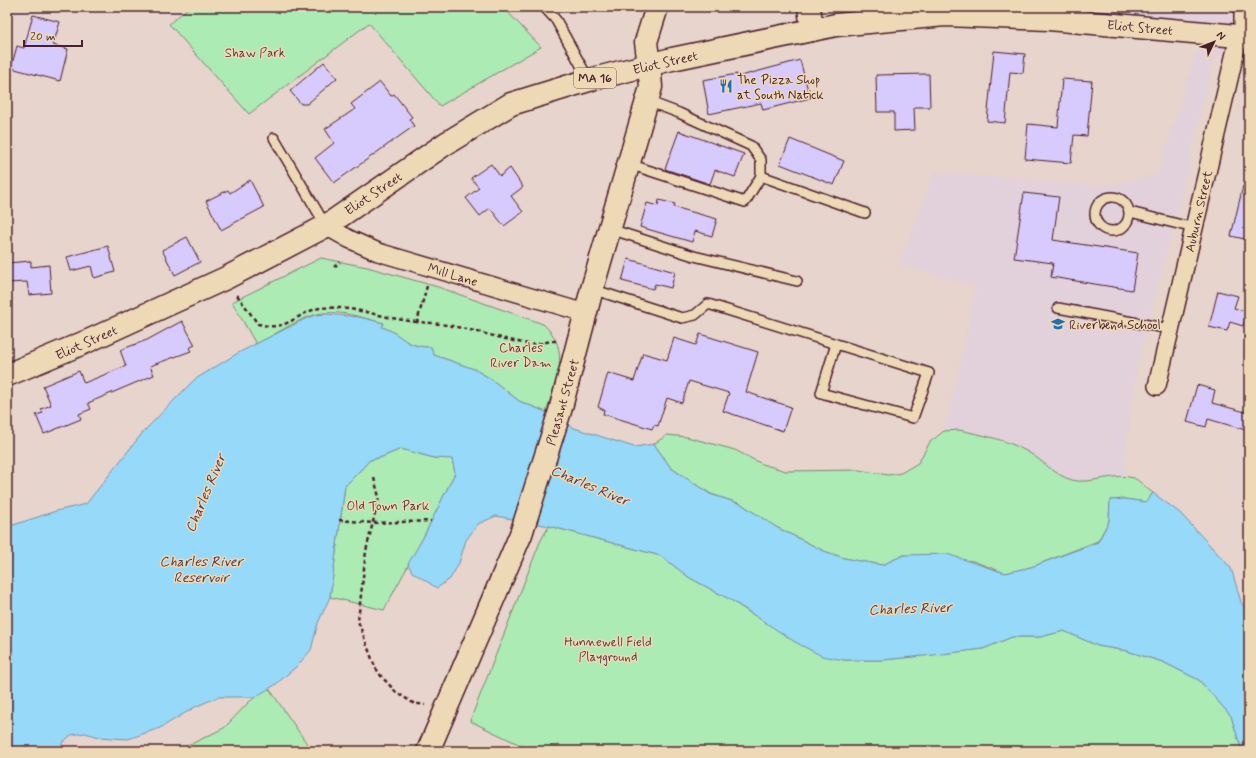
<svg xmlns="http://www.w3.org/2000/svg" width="1256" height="758" font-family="Mynerve,sans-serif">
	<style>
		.built { fill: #e2d1da }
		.green { fill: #acebb3; stroke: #7b856f }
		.water { fill: #96d9f8; stroke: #788fa6 }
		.building { fill: #d7cafc; stroke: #4a1f2b }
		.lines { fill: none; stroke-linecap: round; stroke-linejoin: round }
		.service-casing { stroke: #4a1f2b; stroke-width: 12 }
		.minor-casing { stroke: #4a1f2b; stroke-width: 20 }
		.tertiary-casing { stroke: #4a1f2b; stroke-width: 25 }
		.secondary-casing { stroke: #4a1f2b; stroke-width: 25 }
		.primary-casing { stroke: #4a1f2b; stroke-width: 25 }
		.path { stroke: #4a1f2b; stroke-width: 2.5; stroke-dasharray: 4 3; stroke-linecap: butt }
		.service { stroke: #eed9b7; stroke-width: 9 }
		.minor { stroke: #eed9b7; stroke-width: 17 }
		.tertiary { stroke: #eed9b7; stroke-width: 22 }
		.secondary { stroke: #eed9b7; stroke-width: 22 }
		.primary { stroke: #eed9b7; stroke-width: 22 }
		.labels { text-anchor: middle; stroke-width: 3; stroke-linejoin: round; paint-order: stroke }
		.shield { fill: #eed9b7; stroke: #7b5755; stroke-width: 1 }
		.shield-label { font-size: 12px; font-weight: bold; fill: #4a1f2b }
		.street-label { font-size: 13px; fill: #4a1f2b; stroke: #eed9b7 }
		.park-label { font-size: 13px; fill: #593e3f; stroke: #eed9b7 }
		.poi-label { font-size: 13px; fill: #4a1f2b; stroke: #eed9b7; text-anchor: start }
		.water-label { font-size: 14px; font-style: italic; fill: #553b4a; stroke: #eed9b7 }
	</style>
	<rect width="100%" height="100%" fill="#e7d4cc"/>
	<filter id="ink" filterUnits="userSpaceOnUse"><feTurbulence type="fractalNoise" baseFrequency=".025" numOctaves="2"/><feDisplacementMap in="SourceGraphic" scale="8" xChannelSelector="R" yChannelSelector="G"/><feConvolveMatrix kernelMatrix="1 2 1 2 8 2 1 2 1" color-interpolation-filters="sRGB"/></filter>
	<g filter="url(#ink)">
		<path class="built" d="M1026 7H1249V39L1213 59 1181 198 1137 364 1125 456V499L922 521 961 360 976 287 899 264 935 172 1100 186 1158 174 1202 33Z"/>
		<g class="green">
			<path d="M189 7H503L541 47 440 106 369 23 249 114 169 24Z"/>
			<path d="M321 258 367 267 438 287 543 324C573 350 555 381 546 412L519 401 491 379 474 369 434 355 431 347C403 347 405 335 382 327L384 323C363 318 336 308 314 315 294 321 275 335 256 344L232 302Z"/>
			<path d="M959 430C982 435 1005 439 1026 451 1043 460 1054 475 1072 480 1089 485 1115 472 1134 478 1140 481 1147 489 1153 493L1146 502 1125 499 1110 500 1109 521 1098 541 1031 567 1005 573 973 561 904 555 882 565 844 558 824 551 776 527 741 504 711 494 671 468 654 444 667 435 687 437 735 450 762 464 786 471 859 470 888 475 901 473 918 463 930 442 944 431Z"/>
			<path d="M401 449 434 458H452L455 473 424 536 384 610 330 597 345 486 370 460 382 457Z"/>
			<path d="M549 526 661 556 690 578 731 600 750 613 844 660H883L983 649 1012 637H1040L1064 631 1098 646 1127 651 1163 662 1199 680 1231 716 1242 751H533L470 721 540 542Z"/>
			<path d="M268 687 312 751H177L224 728 250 701Z"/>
		</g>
		<path class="water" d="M326 314 359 317 384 323 382 327C405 335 403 347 431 347L434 355 474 369 491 379 519 401 546 412 571 427 634 447 654 444 671 468 710 494 741 504 776 527 824 551 844 558 882 565 904 555 947 554 1005 573 1031 567 1098 542 1109 521 1110 500 1125 499 1146 502 1153 493 1180 513 1231 568 1241 602 1249 616V751H1242L1231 716 1199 680 1163 662 1127 651 1098 646 1064 631 1040 637H1012L983 649 934 655 883 660H844L822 656 795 642 731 600 690 578 661 556 549 526 496 516 478 524 466 540 459 563 450 579 437 588 412 572 408 564 424 536 455 473 452 459 434 458 401 449 382 457 370 460 345 486 330 597 318 623 311 650 297 666 275 685 255 697H218L195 707 160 728 128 739 99 737 85 733 71 735 62 743 61 751H7V527L56 511 86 504 144 431 194 380 238 353 305 319 315 315Z"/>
		<g class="building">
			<path d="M33 15 60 22 53 45 68 49 60 81 11 68 17 46 24 48Z"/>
			<path d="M994 51 1025 54 1023 73 1010 72 1005 123 987 121Z"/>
			<path d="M800 60 810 98 763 110 761 103 709 114 703 80 737 74V77Z"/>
			<path d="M324 62 337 78 307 104H301L290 91Z"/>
			<path d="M929 74 930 107H914L915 130 894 131V112H877L876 75Z"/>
			<path d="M1062 79 1092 81 1087 136 1074 135 1071 163 1025 159 1028 124 1058 127Z"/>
			<path d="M380 82 391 96 394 94 412 117 409 119 414 126 334 183 315 158 334 143 325 129 355 109 351 104Z"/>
			<path d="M679 131 744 154 735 177 715 170 710 184 665 169Z"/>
			<path d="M790 139 844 161 834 185 780 164Z"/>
			<path d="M491 164 500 176 510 168 523 187 511 196 523 212 504 226 490 208 480 216 466 198 479 188 471 178Z"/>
			<path d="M250 180 264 207 221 230 206 201 228 190 230 193Z"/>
			<path d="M1243 186 1249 187V240L1231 236Z"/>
			<path d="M1024 193 1059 197 1053 240 1138 253 1132 290 1051 277 1053 263 1014 258Z"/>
			<path d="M659 200 675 204 674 207 717 219 712 236 695 231 692 242 640 227 647 203 658 206Z"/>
			<path d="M187 237 200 262 175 275 162 250Z"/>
			<path d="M108 246 115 272 94 278 91 266 71 271 67 257Z"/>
			<path d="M628 259 675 272 671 288 655 284 653 289 622 281Z"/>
			<path d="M31 261V267L49 265 51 293 29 295 27 282 7 283V263Z"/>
			<path d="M1218 291 1238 296 1234 308 1247 312 1243 326 1230 322 1227 331 1209 327Z"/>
			<path d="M182 321 195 345 189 348 191 351 150 366 154 375 88 403 91 409 79 414 81 419 44 434 36 415 43 413 41 409 51 405 43 386 79 371 84 383 126 366 120 350 147 340Z"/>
			<path d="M700 334 758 352 746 392 791 407 783 431 723 411 729 393 689 381 682 403 667 398 658 426 654 425 652 429 603 414 604 410 598 407 608 373 634 381 643 353 667 360 674 338 696 345Z"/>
			<path d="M1197 385 1215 390 1212 403 1249 413V431L1208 419 1206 427 1187 422Z"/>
		</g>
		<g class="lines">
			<g class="service-casing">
				<g id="service">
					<path d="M544 7 556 20 589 80"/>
					<path d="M1239 36V7"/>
					<path d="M274 138 326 226"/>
					<path d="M629 164 745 202 761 176V160L751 146 679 113 647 101"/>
					<path d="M761 176 865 213"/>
					<circle cx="1112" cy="214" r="17"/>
					<path d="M1130 212 1194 228"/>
					<path d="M610 229 694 256 797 281"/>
					<path d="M592 289 682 318 695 315 708 304 929 373 913 418 821 393 836 344"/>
					<path d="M1058 308 1170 329"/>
				</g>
			</g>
			<g class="minor-casing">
				<g id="minor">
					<path d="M326 226 349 239 378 252 585 313"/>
					<path d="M1157 386 1239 36"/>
				</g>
			</g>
			<g class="tertiary-casing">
				<g id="tertiary">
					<path d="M809 7 812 30"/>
					<path d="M649 65 646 42 657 7"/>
				</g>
			</g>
			<g class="secondary-casing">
				<path id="secondary" d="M428 751 521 534 560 411 592 289 651 87 649 65"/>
			</g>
			<g class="primary-casing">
				<path id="primary" d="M7 375 88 341 226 278 326 226 445 144 511 104 589 80 672 59 836 25 945 15 1049 19 1249 37"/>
			</g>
			<g class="path">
				<path d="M334 267 340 262"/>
				<path d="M427 286 417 322C456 323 491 337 528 344 538 346 548 340 558 341"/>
				<path d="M237 295 258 324C264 325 270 327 276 326 291 325 304 310 321 308 353 305 385 319 417 322"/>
				<path d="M374 478 379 497 366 551 358 621 375 667 381 676 396 692 413 703 425 705"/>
				<path d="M339 520 373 523 431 521"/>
			</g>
			<use href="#service" class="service"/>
			<use href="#minor" class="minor"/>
			<use href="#tertiary" class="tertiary"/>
			<use href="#secondary" class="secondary"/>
			<use href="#primary" class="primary"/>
		</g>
	</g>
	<defs>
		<g id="restaurant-bare" transform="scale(1.08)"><path d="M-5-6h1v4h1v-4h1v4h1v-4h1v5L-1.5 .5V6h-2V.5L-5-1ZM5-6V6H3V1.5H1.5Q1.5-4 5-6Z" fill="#1f6fb2" stroke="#eed9b7" stroke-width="2.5" paint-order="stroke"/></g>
		<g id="school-bare" transform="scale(1.08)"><path d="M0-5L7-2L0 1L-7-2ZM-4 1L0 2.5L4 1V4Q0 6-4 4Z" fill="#1f6fb2" stroke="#eed9b7" stroke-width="2.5" paint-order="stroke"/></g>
	</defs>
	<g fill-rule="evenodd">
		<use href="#restaurant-bare" x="726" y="86"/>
		<use href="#school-bare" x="1058" y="324"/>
	</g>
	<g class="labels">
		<rect class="shield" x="574" y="68" width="42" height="20" rx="3"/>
		<g class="shield-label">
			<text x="595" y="82">MA 16</text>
		</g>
		<g class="street-label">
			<text transform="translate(1140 27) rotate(5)" y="5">Eliot Street</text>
			<text transform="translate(665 62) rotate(-13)" y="5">Eliot Street</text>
			<text transform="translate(373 193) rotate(-34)" y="5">Eliot Street</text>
			<text transform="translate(1198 211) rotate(-77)" y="5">Auburn Street</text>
			<text transform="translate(453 274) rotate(17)" y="5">Mill Lane</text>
			<text transform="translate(86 342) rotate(-24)" y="5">Eliot Street</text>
			<text transform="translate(562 402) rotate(-74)" y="5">Pleasant Street</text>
		</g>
		<g class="park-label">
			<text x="255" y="57">Shaw Park</text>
			<text x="521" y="352">Charles<tspan x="521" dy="15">River Dam</tspan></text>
			<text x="388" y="510">Old Town Park</text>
			<text x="608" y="646">Hunnewell Field<tspan x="608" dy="15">Playground</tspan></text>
		</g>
		<g class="poi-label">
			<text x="737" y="84">The Pizza Shop<tspan x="737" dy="15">at South Natick</tspan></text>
			<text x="1069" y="329">Riverbend School</text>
		</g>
		<g class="water-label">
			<text transform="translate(590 485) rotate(23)" y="5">Charles River</text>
			<text transform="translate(205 493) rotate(-67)" y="5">Charles River</text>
			<text x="201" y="566">Charles River<tspan x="201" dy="16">Reservoir</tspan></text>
			<text transform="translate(910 608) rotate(-2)" y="5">Charles River</text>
		</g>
	</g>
	<rect width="1256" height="758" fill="none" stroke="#eed9b7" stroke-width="24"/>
	<rect x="12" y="12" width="1232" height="734" fill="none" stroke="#4a1f2b" stroke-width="1.5" filter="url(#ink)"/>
	<g transform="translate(1214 42) rotate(47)" stroke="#eed9b7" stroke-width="3" paint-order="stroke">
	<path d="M0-3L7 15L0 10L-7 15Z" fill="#4a1f2b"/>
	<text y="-6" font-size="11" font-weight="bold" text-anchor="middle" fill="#4a1f2b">N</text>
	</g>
	<path d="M24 40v6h58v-6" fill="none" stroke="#4a1f2b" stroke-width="2"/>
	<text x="30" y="40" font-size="12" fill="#4a1f2b" stroke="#eed9b7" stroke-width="3" paint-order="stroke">20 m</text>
</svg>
